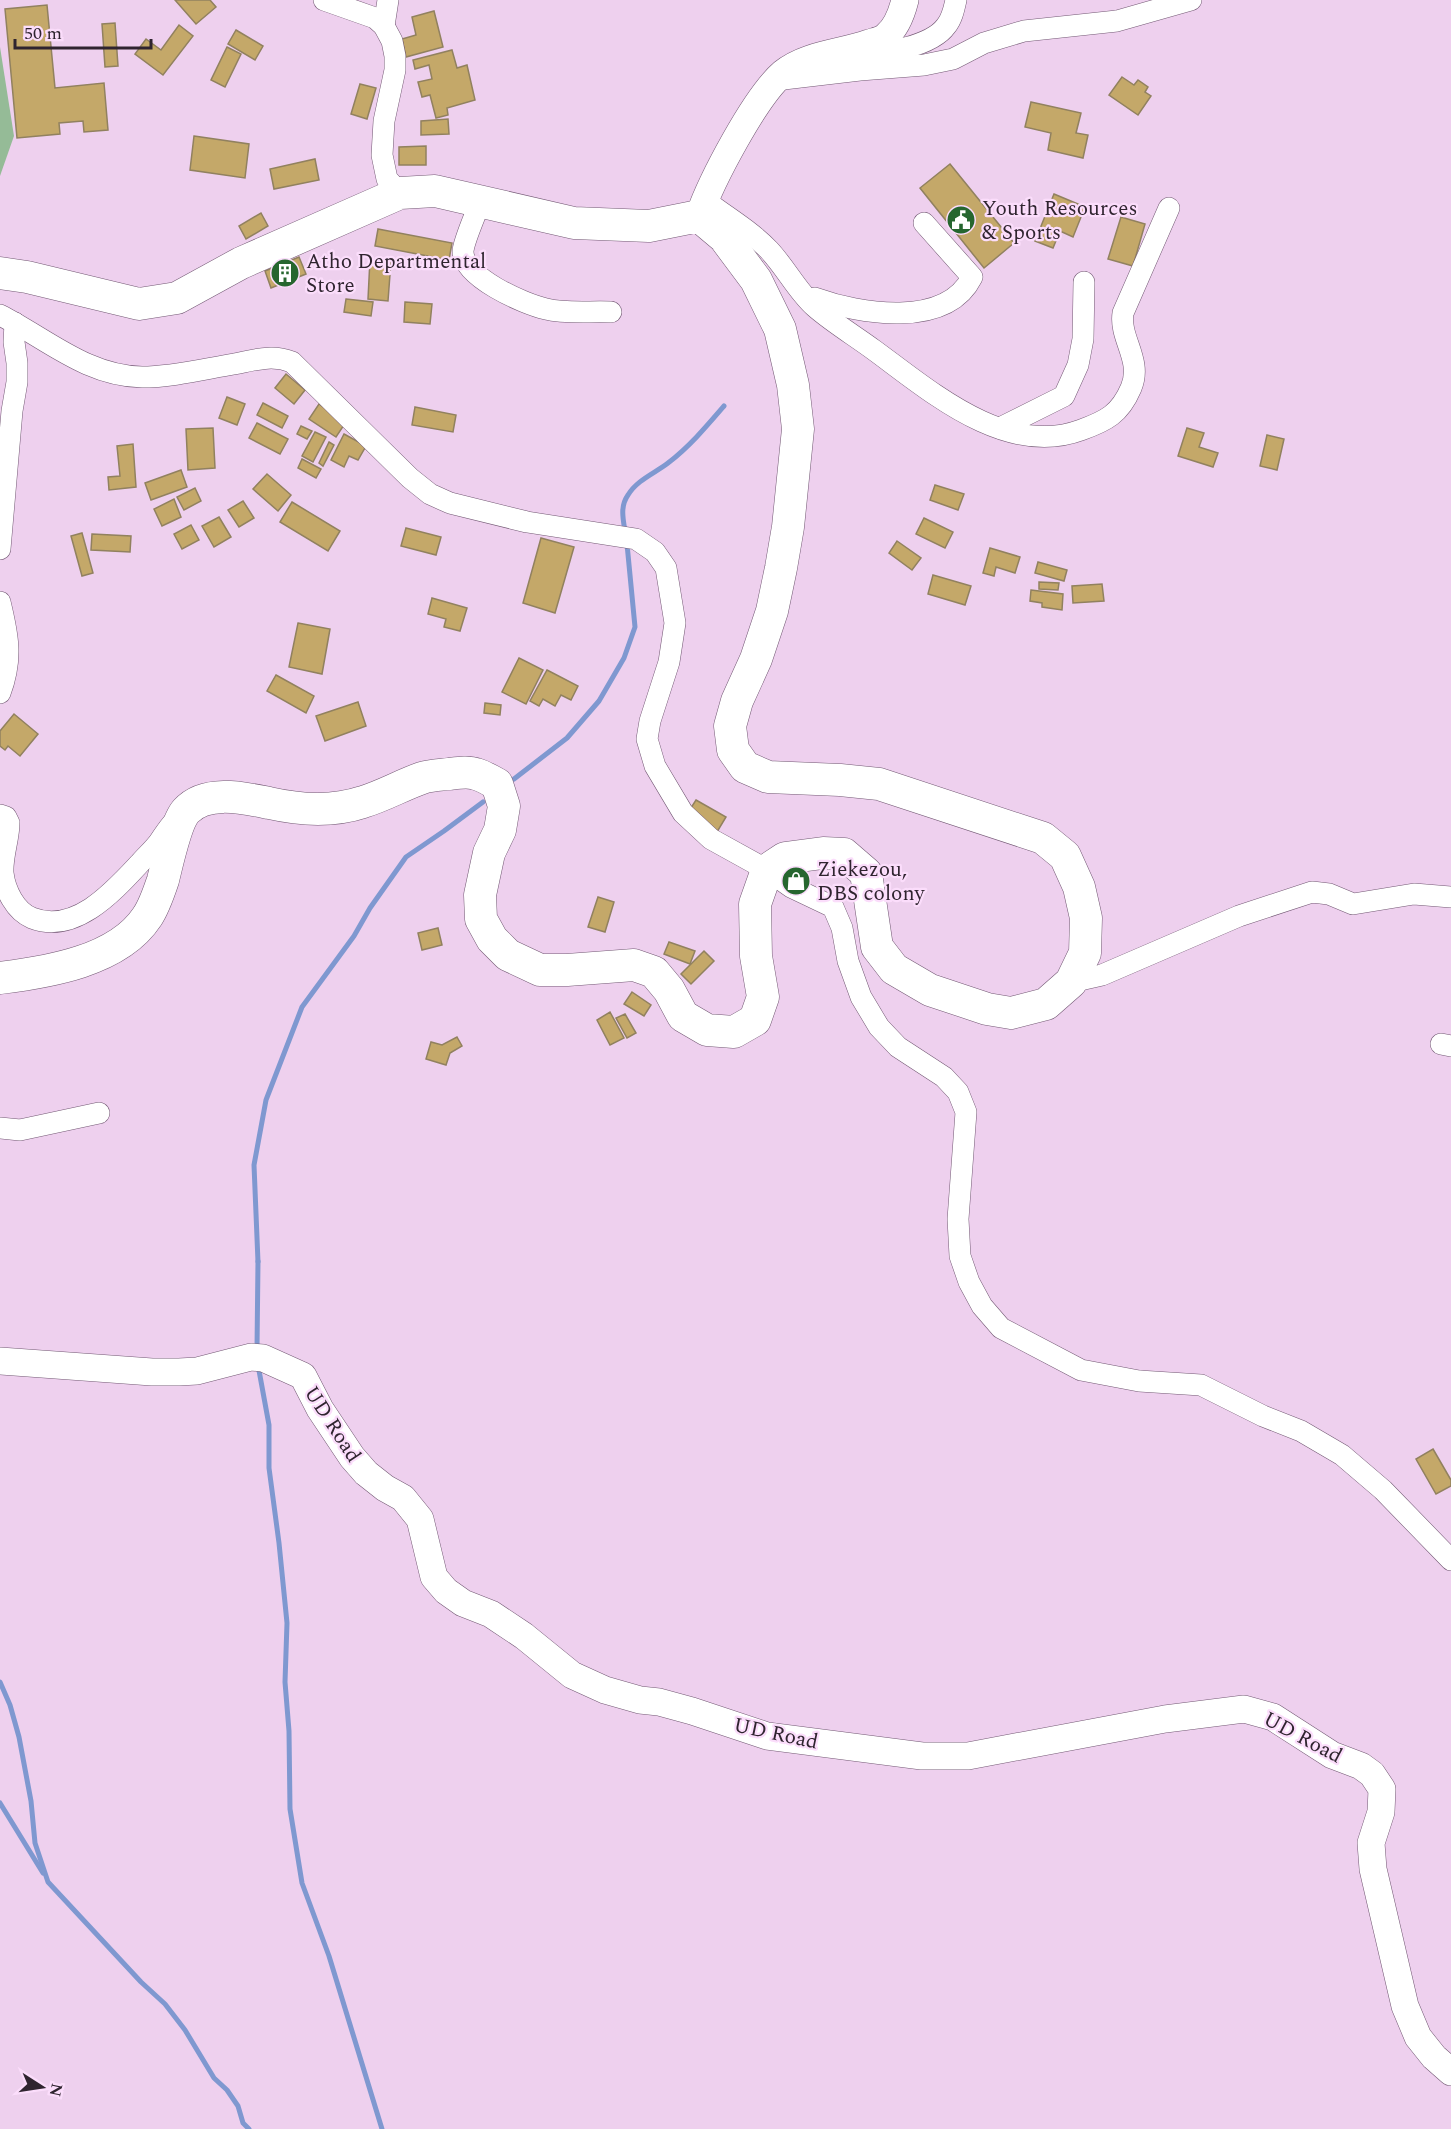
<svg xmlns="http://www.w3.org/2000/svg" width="1451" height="2129" font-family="Spectral,serif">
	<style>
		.green { fill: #95bb97 }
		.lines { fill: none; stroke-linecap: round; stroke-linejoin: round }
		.stream { stroke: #7f98d0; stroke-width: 5 }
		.building { fill: #c4a869; stroke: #91815f; stroke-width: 1.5 }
		.minor-casing { stroke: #735974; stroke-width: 22 }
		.major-casing { stroke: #735974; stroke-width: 28 }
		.highway-casing { stroke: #735974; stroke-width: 33 }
		.minor { stroke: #fff; stroke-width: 21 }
		.major { stroke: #fff; stroke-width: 27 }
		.highway { stroke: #fff; stroke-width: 32 }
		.labels { text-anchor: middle; stroke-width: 4.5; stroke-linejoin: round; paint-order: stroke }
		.poi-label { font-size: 21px; fill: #2f242f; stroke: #fbddfb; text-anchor: start }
		.street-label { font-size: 21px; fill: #2f242f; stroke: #fbddfb }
	</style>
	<rect width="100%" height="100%" fill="#eed0ee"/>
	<path class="green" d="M0 47 14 136 0 176Z"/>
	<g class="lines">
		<g class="stream">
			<path d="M625 531C623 519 620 506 628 495 637 480 655 473 668 463 689 447 706 427 724 406"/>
			<path d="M514 779 567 738 599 701 624 658 635 627 627 544"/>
			<path d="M258 1262 254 1165 266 1100 302 1007 354 936 370 908 406 857 444 831 483 802"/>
			<path d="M257 1349 258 1261"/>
			<path d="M258 1365 269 1425V1468L279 1543 287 1623 285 1682 289 1731 290 1809 302 1883 329 1956 382 2129"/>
			<path d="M0 1682 10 1705 19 1737 31 1801 35 1843 48 1882 141 1982 165 2004 185 2030 214 2078 227 2090 238 2106 243 2123 249 2129"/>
			<path d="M0 1803 43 1873"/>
		</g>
	</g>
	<g class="building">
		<path d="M175 0H210L216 7 196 24Z"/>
		<path d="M47 5 55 88 104 83 108 130 84 132 83 121 59 123 60 134 17 138 5 9Z"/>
		<path d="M434 11 443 47 406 57 402 39 416 35 412 17Z"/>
		<path d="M115 23 118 66 105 67 102 24Z"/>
		<path d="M179 25 193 36 163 75 135 54 146 39 161 50Z"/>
		<path d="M236 30 263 46 255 60 228 44Z"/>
		<path d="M227 47 241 54 225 87 211 80Z"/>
		<path d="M452 50 457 68 467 65 475 100 447 108 448 115 436 118 430 95 422 97 418 82 432 79 429 65 415 69 413 60Z"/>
		<path d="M1122 77 1134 85 1138 80 1148 87 1145 92 1151 96 1138 115 1109 95Z"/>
		<path d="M360 84 376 88 367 119 351 114Z"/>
		<path d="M1031 102 1081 113 1076 133 1088 135 1083 158 1048 150 1051 133 1025 127Z"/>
		<path d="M448 119 449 134 421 135V121Z"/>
		<path d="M194 136 249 144 245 178 190 170Z"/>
		<path d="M426 146V165H399V147Z"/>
		<path d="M315 159 319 180 274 189 270 169Z"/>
		<path d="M950 164 1014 243 984 268 920 188Z"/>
		<path d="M1054 194 1085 207 1073 237 1060 231 1053 248 1035 241Z"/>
		<path d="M261 213 268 226 246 239 239 226Z"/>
		<path d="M1121 217 1145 224 1133 266 1108 259Z"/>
		<path d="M378 229 452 243 449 260 375 246Z"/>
		<path d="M299 257 306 274 271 288 265 271Z"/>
		<path d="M370 259 391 261 388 301 368 299Z"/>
		<path d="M346 299 373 302 371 316 344 312Z"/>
		<path d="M405 302 432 304 430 324 404 322Z"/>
		<path d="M286 374 305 390 294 404 275 388Z"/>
		<path d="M227 397 245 404 237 425 219 418Z"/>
		<path d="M263 403 288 416 282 428 257 415Z"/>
		<path d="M319 404 346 422 336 437 309 419Z"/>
		<path d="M415 407 456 415 453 432 412 425Z"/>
		<path d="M257 423 288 439 280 454 249 438Z"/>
		<path d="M301 426 312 431 307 439 297 434Z"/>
		<path d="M213 428 215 468 188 470 186 429Z"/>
		<path d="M1187 428 1204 433 1199 447 1218 453 1213 467 1178 456Z"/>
		<path d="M315 432 326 437 313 462 302 456Z"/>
		<path d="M344 434 366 446 358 460 349 456 344 467 331 460Z"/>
		<path d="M1267 435 1284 439 1277 470 1260 466Z"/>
		<path d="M329 442 334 445 323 466 319 463Z"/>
		<path d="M133 444 136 487 109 490 108 477 120 476 117 446Z"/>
		<path d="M302 459 321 469 316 478 298 468Z"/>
		<path d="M181 470 187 487 151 500 145 483Z"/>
		<path d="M267 474 291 495 278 511 253 489Z"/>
		<path d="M935 485 964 494 958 510 930 500Z"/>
		<path d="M195 488 201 501 184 510 177 497Z"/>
		<path d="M174 499 181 517 162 526 154 509Z"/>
		<path d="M243 501 254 518 239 527 228 510Z"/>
		<path d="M292 502 340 531 328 551 280 522Z"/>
		<path d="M219 517 231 537 214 547 202 526Z"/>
		<path d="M924 518 953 532 945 548 916 534Z"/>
		<path d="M191 525 199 540 182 549 174 534Z"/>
		<path d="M406 528 441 537 436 555 401 546Z"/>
		<path d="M82 533 93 573 82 576 71 536Z"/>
		<path d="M92 534 131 536 130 552 91 550Z"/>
		<path d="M541 538 574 547 555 613 523 603Z"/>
		<path d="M897 541 921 558 912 570 889 553Z"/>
		<path d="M990 548 1020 557 1015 573 996 567 994 576 983 573Z"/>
		<path d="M1038 562 1067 570 1064 581 1035 573Z"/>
		<path d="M933 575 971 586 965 605 928 594Z"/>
		<path d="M1039 582 1059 583 1058 590 1039 589Z"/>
		<path d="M1102 584 1104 601 1073 603 1072 586Z"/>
		<path d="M1031 590 1063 594 1062 610 1042 607V603L1030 601Z"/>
		<path d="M432 598 467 608 460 631 444 627 446 619 428 614Z"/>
		<path d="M298 623 330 629 322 674 289 667Z"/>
		<path d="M519 658 543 670 526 704 502 692Z"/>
		<path d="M547 670 578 686 571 700 561 695 555 706 543 699 539 706 530 701Z"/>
		<path d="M276 675 314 696 306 713 267 691Z"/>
		<path d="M358 702 366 726 325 741 316 716Z"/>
		<path d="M485 703 501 705 500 715 484 713Z"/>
		<path d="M14 714 38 734 20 756 8 746 5 750 0 746V731Z"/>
		<path d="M696 800 726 817 717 832 687 814Z"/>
		<path d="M598 897 614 902 605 932 588 927Z"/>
		<path d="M438 928 442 945 422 950 418 933Z"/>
		<path d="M669 942 695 951 690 964 664 954Z"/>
		<path d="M704 951 714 961 691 984 681 974Z"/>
		<path d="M632 992 651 1005 644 1016 624 1004Z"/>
		<path d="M610 1012 624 1038 610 1045 597 1020Z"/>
		<path d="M625 1014 636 1033 627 1038 616 1018Z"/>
		<path d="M457 1037 462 1046 450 1053 446 1065 426 1059 431 1042 442 1045Z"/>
		<path d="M1433 1449 1451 1480V1486L1436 1494 1416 1459Z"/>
	</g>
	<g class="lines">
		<g class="minor-casing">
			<g id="minor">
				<path d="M324 0 375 18 384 26 392 41 395 56V70L384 121 382 155 387 179 400 193"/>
				<path d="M384 26 388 0"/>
				<path d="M859 56C884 53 931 47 946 26 952 19 954 9 956 0"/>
				<path d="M775 80 860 70 924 65 953 59 984 43 1024 31 1117 21 1191 0"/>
				<path d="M704 200C726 216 751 231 769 250 786 268 797 291 815 307 832 322 855 336 874 350 930 391 1006 458 1081 430 1106 421 1120 414 1131 388 1143 360 1119 339 1123 313L1169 208"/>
				<path d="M480 202C476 214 464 240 463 251 462 277 524 304 546 309 566 314 591 311 611 312"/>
				<path d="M815 298C859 314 946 329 972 277L924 223"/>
				<path d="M0 315C47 339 87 376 142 377 172 377 204 369 234 364 255 360 272 354 292 362L410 478 430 494 450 503 527 522 636 539 655 552 666 568 675 623 669 662 650 721 647 739 655 766 683 813 711 839 767 870 791 887 833 907 842 928 848 961 861 997 879 1027 898 1047 944 1077 958 1092 966 1112 958 1219 960 1256 969 1282 982 1306 1001 1328 1081 1370 1139 1381 1201 1385 1263 1416 1301 1431 1342 1455 1383 1490 1451 1560"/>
				<path d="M1000 428 1064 396 1078 365 1083 339 1084 282"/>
				<path d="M0 549 12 411 17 382V363L14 342 15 323"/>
				<path d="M0 602C8 635 13 659 0 693"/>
				<path d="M0 815 6 817 9 823C9 839 2 856 3 873 5 890 15 911 32 918 75 935 114 891 140 863 146 856 153 850 159 842 163 836 167 830 172 824"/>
				<path d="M1071 982 1102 975 1239 916 1312 892 1329 894 1353 904 1414 894 1451 897"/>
				<path d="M1441 1044 1451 1046"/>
				<path d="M0 1128 20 1130 99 1113"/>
			</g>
		</g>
		<g class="major-casing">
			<g id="major">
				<path d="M699 216C711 181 755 97 783 73 806 54 842 53 869 43 875 41 882 40 886 36 896 28 902 12 905 0"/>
				<path d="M0 1361 152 1372H179L197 1371 251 1357 263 1358 303 1376 320 1409 352 1457 366 1473 385 1488 403 1498 420 1519 434 1577 446 1591 463 1603 491 1614 524 1636 572 1675 605 1690 640 1700 659 1702 692 1711 767 1736 922 1756H968L1165 1719 1244 1709 1273 1717 1332 1755 1361 1766 1372 1774 1382 1789 1381 1812 1371 1843 1373 1869 1405 2006 1418 2037 1434 2057 1451 2072"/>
			</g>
		</g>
		<g class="highway-casing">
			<path id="highway" d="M0 273 27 277 139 304 177 298 241 263 400 193 435 191 574 223 649 226 699 216 724 237 756 280 780 329 793 385 798 429 788 527 781 568 772 611 756 659 737 701 730 726 733 750 745 767 768 777 840 780 879 784 1043 838 1065 856 1079 887 1086 918 1085 953 1071 982 1046 1004 1011 1013 987 1009 930 990 894 969 877 947 866 873 844 854 823 853 785 858 767 870 755 904 756 956 763 997 755 1020 734 1032 707 1030 683 1016 669 990 654 972 634 965 567 970H540L508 955 492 939 481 919 480 895 489 853 500 830 504 806 497 784C490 780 483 776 476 774 468 771 457 773 449 774 440 775 431 775 422 778 402 785 383 796 363 802 333 812 300 810 269 803 244 798 206 789 186 811 176 822 167 864 163 880 159 892 154 907 147 917 118 961 48 972 0 978"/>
		</g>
		<use href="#minor" class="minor"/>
		<use href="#major" class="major"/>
		<use href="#highway" class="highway"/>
	</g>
	<defs>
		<g id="civic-disc" transform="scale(1.5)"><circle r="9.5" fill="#26662f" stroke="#fbddfb"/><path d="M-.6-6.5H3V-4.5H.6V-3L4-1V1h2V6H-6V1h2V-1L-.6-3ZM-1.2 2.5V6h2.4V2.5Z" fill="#fff"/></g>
		<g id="building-disc" transform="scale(1.5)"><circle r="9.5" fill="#26662f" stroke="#fbddfb"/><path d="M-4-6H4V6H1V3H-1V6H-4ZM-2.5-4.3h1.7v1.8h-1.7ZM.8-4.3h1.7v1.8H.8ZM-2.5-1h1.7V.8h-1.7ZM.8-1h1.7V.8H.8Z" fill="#fff"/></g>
		<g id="shop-disc" transform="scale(1.5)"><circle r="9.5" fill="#26662f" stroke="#fbddfb"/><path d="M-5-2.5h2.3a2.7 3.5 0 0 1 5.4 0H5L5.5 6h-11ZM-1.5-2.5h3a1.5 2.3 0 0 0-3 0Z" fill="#fff"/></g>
	</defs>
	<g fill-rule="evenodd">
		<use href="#civic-disc" x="961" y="220"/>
		<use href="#building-disc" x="285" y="273"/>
		<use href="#shop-disc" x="796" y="881"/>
	</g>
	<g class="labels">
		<g class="poi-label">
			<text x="982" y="215">Youth Resources<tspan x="982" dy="24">&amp; Sports</tspan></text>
			<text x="306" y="268">Atho Departmental<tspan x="306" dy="24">Store</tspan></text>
			<text x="817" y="876">Ziekezou,<tspan x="817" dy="24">DBS colony</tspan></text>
		</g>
		<g class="street-label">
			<text transform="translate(333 1424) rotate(57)" y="7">UD Road</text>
			<text transform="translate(776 1733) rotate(12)" y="7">UD Road</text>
			<text transform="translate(1303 1737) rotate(28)" y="7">UD Road</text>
		</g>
	</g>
	<g transform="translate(42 2087) rotate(102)" stroke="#fbddfb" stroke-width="4.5" paint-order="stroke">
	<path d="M0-4.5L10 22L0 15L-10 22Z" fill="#2f242f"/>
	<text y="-9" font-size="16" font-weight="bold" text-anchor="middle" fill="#2f242f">N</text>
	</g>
	<path d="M15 39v9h136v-9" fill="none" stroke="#2f242f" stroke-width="3"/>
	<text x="24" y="39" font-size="18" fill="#2f242f" stroke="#fbddfb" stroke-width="4.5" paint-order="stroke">50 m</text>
</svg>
